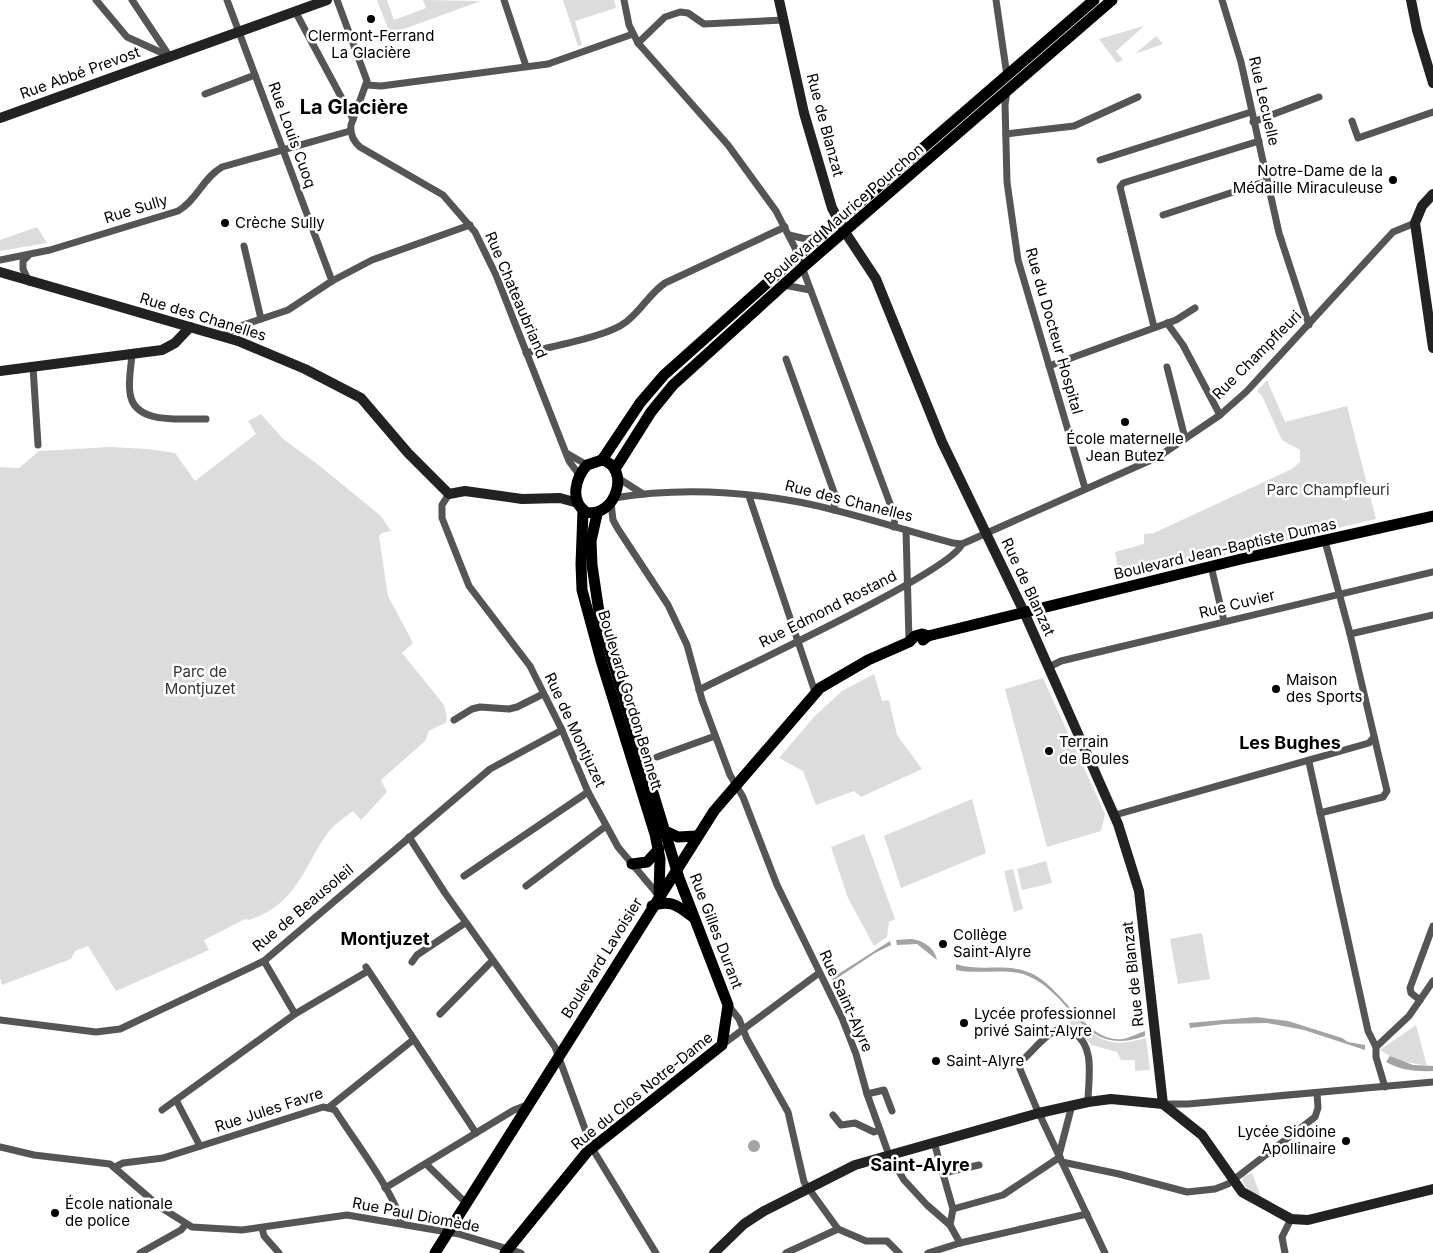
<svg xmlns="http://www.w3.org/2000/svg" width="1433" height="1253" font-family="Inter,sans-serif">
	<style>
		.green { fill: #dcdcdc }
		.water { fill: #a3a3a3 }
		.lines { fill: none; stroke-linecap: round; stroke-linejoin: round }
		.street { stroke: #555; stroke-width: 7 }
		.secondary { stroke: #222; stroke-width: 10 }
		.primary { stroke: #000; stroke-width: 11 }
		.poi-dot { fill: #000; stroke: #fff; stroke-width: 2 }
		.labels { text-anchor: middle; stroke-width: 5; stroke-linejoin: round; paint-order: stroke }
		.poi-label { font-size: 15px; fill: #000; stroke: #fff; text-anchor: start }
		.street-label { font-size: 15px; fill: #000; stroke: #fff }
		.park-label { font-size: 15px; fill: #333; stroke: #fff }
		.quarter-label { font-size: 18px; font-weight: bold; fill: #000; stroke: #fff }
		.district-label { font-size: 20px; font-weight: bold; fill: #000; stroke: #fff }
	</style>
	<rect width="100%" height="100%" fill="#fff"/>
	<g class="green">
		<path d="M377 0H387L394 20 426 8 423 0 481 1 390 34Z"/>
		<path d="M563 0H614L616 8 575 21 582 45 578 46Z"/>
		<path d="M1144 26 1116 51 1123 60 1117 63 1099 39Z"/>
		<path d="M1156 36 1163 44 1135 54Z"/>
		<path d="M37 227 47 243 0 251V240Z"/>
		<path d="M1267 380 1285 422 1347 406 1376 519 1232 553 1231 549 1226 551V555L1120 579 1115 552 1144 544V534L1154 533 1292 469 1300 462V450L1282 440 1262 396 1257 391Z"/>
		<path d="M261 414 283 439 316 463 381 516 391 531 382 533 379 536 388 596 413 643 402 653 444 705C450 728 447 720 429 731L425 741 381 780 387 792 361 820 353 811C345 817 335 824 329 831 306 862 298 900 259 916 254 918 250 921 245 919L204 940 209 950 116 991 88 946 75 951 71 959 2 985 0 977V467L19 468 39 451 110 447 147 449 175 453 195 481 256 434 248 421Z"/>
		<path d="M874 674 882 701 889 700 897 735 922 769 861 797 854 791 816 805 803 771 779 758 814 717 842 691Z"/>
		<path d="M1043 678 1105 814 1101 831 1047 847 1005 689Z"/>
		<path d="M972 799 986 853 901 888 884 836Z"/>
		<path d="M864 834 895 919 889 922 887 937 874 946 848 898 831 847Z"/>
		<path d="M1046 861 1052 883 1022 890 1017 869Z"/>
		<path d="M1013 869 1023 909 1014 912 1004 871Z"/>
		<path d="M1202 933 1210 979 1178 984 1170 939Z"/>
		<path d="M1068 1010C1098 1038 1103 1050 1146 1038L1150 1070 1135 1071V1060H1121L1117 1052 1092 1045 1062 1015Z"/>
		<path d="M1416 1025 1427 1066 1396 1060 1380 1050Z"/>
		<path d="M1252 1173 1261 1197C1251 1192 1242 1189 1243 1176Z"/>
	</g>
	<g class="water">
		<path d="M911 939C923 940 935 948 937 960L917 944 897 945 896 940Z"/>
		<path d="M890 941 891 945 875 953 833 981 832 978Z"/>
		<path d="M956 964C979 972 1005 963 1028 972 1062 984 1085 1044 1123 1039 1130 1038 1138 1033 1145 1031V1036C1082 1059 1075 996 1028 976 1007 967 979 975 956 970Z"/>
		<path d="M1256 1017 1288 1021 1342 1038 1348 1042 1365 1045V1050L1304 1030 1267 1023 1224 1024 1190 1028 1189 1023Z"/>
		<path d="M1390 1056 1413 1065 1433 1066V1071C1417 1072 1400 1070 1386 1062Z"/>
		<circle cx="754" cy="1146" r="6"/>
	</g>
	<g class="lines">
		<g class="street">
			<path d="M96 0 127 37 169 56"/>
			<path d="M132 0 170 57"/>
			<path d="M227 0 332 281"/>
			<path d="M337 0 367 81 351 125C350 134 353 141 360 147L443 195 475 232 496 275 569 461 580 476"/>
			<path d="M504 0 526 66"/>
			<path d="M624 0 629 25 638 43 728 145 776 211 795 248 895 517 894 527"/>
			<path d="M996 0 1007 76"/>
			<path d="M1222 0 1241 62 1279 233 1309 325"/>
			<path d="M295 11 353 119"/>
			<path d="M638 43 665 17 680 12 688 13 704 24 784 20"/>
			<path d="M367 85 381 86 548 64 633 34"/>
			<path d="M1007 92 1005 104 1007 182 1018 260 1085 488"/>
			<path d="M205 94 255 75"/>
			<path d="M1352 121 1358 138 1433 112"/>
			<path d="M1253 122 1319 97"/>
			<path d="M1006 134 1074 126 1138 97"/>
			<path d="M1100 160 1251 112"/>
			<path d="M1163 215 1267 181"/>
			<path d="M789 235 806 239 816 237"/>
			<path d="M244 246 261 319"/>
			<path d="M28 256 23 261V269L29 282"/>
			<path d="M0 260 50 250 178 211C197 200 203 178 222 167L350 131"/>
			<path d="M784 285 810 290"/>
			<path d="M1167 323 1183 345 1220 415"/>
			<path d="M1154 327 1120 187 1123 183 1259 141"/>
			<path d="M222 337 237 327 288 310 332 281 372 260 470 225"/>
			<path d="M526 353C552 346 607 337 626 322 641 311 649 294 665 283L785 227"/>
			<path d="M132 355C131 367 128 381 130 393 134 426 183 418 206 419"/>
			<path d="M786 359 835 495 834 510"/>
			<path d="M1049 366 1176 320 1195 308"/>
			<path d="M33 367 38 445"/>
			<path d="M1167 367 1185 438"/>
			<path d="M568 454 587 465"/>
			<path d="M618 478 643 494"/>
			<path d="M449 494 442 505V518L469 586 530 666 562 730 588 792 618 847 659 896"/>
			<path d="M749 496 816 695"/>
			<path d="M614 498C674 488 739 491 799 502 851 512 902 530 953 543L962 544 1158 457 1220 415 1247 391 1393 232 1415 223"/>
			<path d="M611 503 613 520 618 529 668 605 687 645 702 700 730 775 743 797 777 885 842 1018 856 1054 867 1094 889 1155 904 1180 927 1205 950 1225 960 1243"/>
			<path d="M906 530 909 641"/>
			<path d="M1211 566 1224 621"/>
			<path d="M1350 634 1433 615"/>
			<path d="M1049 667 1061 661 1433 572"/>
			<path d="M699 690C739 669 951 572 962 544"/>
			<path d="M454 720 472 709 480 707 509 709 517 707 543 694"/>
			<path d="M657 757 715 736"/>
			<path d="M1309 762 1368 1031 1376 1047V1057L1385 1087"/>
			<path d="M1320 813 1383 797 1387 791 1350 634 1325 541"/>
			<path d="M1115 815 1369 743 1374 737"/>
			<path d="M409 837 445 893 555 1047 592 1148 656 1253"/>
			<path d="M464 876 588 792"/>
			<path d="M526 886 606 826"/>
			<path d="M264 961 295 1014"/>
			<path d="M412 962 417 955 465 923"/>
			<path d="M366 967 476 1133"/>
			<path d="M1420 1000 1411 993 1410 988 1433 926"/>
			<path d="M728 1005 739 1019 747 1039 788 1112 804 1182 838 1229 866 1241H887L899 1253"/>
			<path d="M440 1014 492 961"/>
			<path d="M0 1020 96 1032 120 1029 264 961 490 769 562 730"/>
			<path d="M722 1045 819 973"/>
			<path d="M1376 1047 1409 1016 1433 981"/>
			<path d="M867 1094 884 1090 892 1111"/>
			<path d="M176 1100 200 1146"/>
			<path d="M1088 1102C1088 1079 1096 1047 1074 1033 1068 1029 1061 1028 1055 1031 1042 1037 1032 1053 1020 1062V1069L1036 1107 1105 1253"/>
			<path d="M1163 1104H1188L1433 1082"/>
			<path d="M328 1108 335 1110C351 1136 397 1196 401 1223"/>
			<path d="M162 1110 295 1014 368 971"/>
			<path d="M833 1115 841 1125 855 1123 874 1132 880 1130"/>
			<path d="M934 1142 953 1209 950 1225"/>
			<path d="M0 1147 34 1155 110 1164 160 1207 192 1227 242 1230 347 1215 459 1234 521 1253"/>
			<path d="M1059 1155 1072 1105"/>
			<path d="M1062 1162 1119 1174 1187 1192 1215 1189 1228 1184 1315 1117 1318 1108 1317 1093"/>
			<path d="M426 1164 466 1203"/>
			<path d="M115 1167 123 1163 163 1158 323 1107 328 1108 413 1040"/>
			<path d="M943 1173 979 1165"/>
			<path d="M385 1188 514 1110 527 1105"/>
			<path d="M953 1209 1003 1195 1060 1157"/>
			<path d="M262 1228 264 1236 279 1253"/>
			<path d="M140 1253 181 1230 186 1224"/>
			<path d="M786 1253 838 1229"/>
			<path d="M928 1253 960 1243 1087 1214"/>
			<path d="M1285 1253 1282 1237 1291 1219"/>
		</g>
		<g class="secondary">
			<path d="M779 0 804 113 832 208 845 232 876 279 942 442 1024 612 1118 824 1139 891 1163 1104 1202 1135 1242 1192 1291 1219 1308 1220 1433 1189"/>
			<path d="M1411 0 1417 30 1433 83"/>
			<path d="M0 118 327 0"/>
			<path d="M1433 194 1422 206 1415 223 1433 348"/>
			<path d="M0 272 238 341 305 369 361 398 408 453 449 494 465 491 522 499 560 498 578 503"/>
			<path d="M0 371 162 350 175 343 190 327"/>
			<path d="M714 1253 744 1224 764 1211 855 1165 1039 1113 1088 1102 1111 1099 1163 1104"/>
		</g>
		<g class="primary">
			<path d="M602 460 640 403 664 375 784 268 1094 0"/>
			<path d="M602 460C632 468 615 519 586 512 569 501 576 477 587 465Z"/>
			<path d="M615 469 651 412 673 385 802 268 1112 0"/>
			<path d="M583 511 581 564 582 590 601 660 655 834 660 859 659 894"/>
			<path d="M923 640 928 636 1241 559 1433 516"/>
			<path d="M665 831 678 837 697 836"/>
			<path d="M632 864 647 862 659 849"/>
			<path d="M652 906C671 899 678 906 693 917"/>
			<path d="M435 1253 714 811 820 688 868 660 909 642 915 636 922 634 928 636"/>
			<path d="M505 1253 587 1152 722 1045 728 1005 679 878 600 619 592 565 591 541 597 514"/>
		</g>
	</g>
	<g class="poi-dot">
		<circle cx="371" cy="19" r="5"/>
		<circle cx="1393" cy="180" r="5"/>
		<circle cx="225" cy="223" r="5"/>
		<circle cx="1125" cy="422" r="5"/>
		<circle cx="1276" cy="689" r="5"/>
		<circle cx="1049" cy="751" r="5"/>
		<circle cx="943" cy="944" r="5"/>
		<circle cx="964" cy="1023" r="5"/>
		<circle cx="936" cy="1061" r="5"/>
		<circle cx="1346" cy="1141" r="5"/>
		<circle cx="55" cy="1213" r="5"/>
	</g>
	<g class="labels">
		<g class="poi-label">
			<text x="371" y="41" text-anchor="middle">Clermont-Ferrand<tspan x="371" dy="17">La Glacière</tspan></text>
			<text x="1383" y="176" text-anchor="end">Notre-Dame de la<tspan x="1383" dy="17">Médaille Miraculeuse</tspan></text>
			<text x="235" y="228">Crèche Sully</text>
			<text x="1125" y="444" text-anchor="middle">École maternelle<tspan x="1125" dy="17">Jean Butez</tspan></text>
			<text x="1286" y="685">Maison<tspan x="1286" dy="17">des Sports</tspan></text>
			<text x="1059" y="747">Terrain<tspan x="1059" dy="17">de Boules</tspan></text>
			<text x="953" y="940">Collège<tspan x="953" dy="17">Saint-Alyre</tspan></text>
			<text x="974" y="1019">Lycée professionnel<tspan x="974" dy="17">privé Saint-Alyre</tspan></text>
			<text x="946" y="1066">Saint-Alyre</text>
			<text x="1336" y="1137" text-anchor="end">Lycée Sidoine<tspan x="1336" dy="17">Apollinaire</tspan></text>
			<text x="65" y="1209">École nationale<tspan x="65" dy="17">de police</tspan></text>
		</g>
		<g class="street-label">
			<text transform="translate(80 73) rotate(-20)" y="5">Rue Abbé Prevost</text>
			<text transform="translate(1264 101) rotate(77)" y="5">Rue Lecuelle</text>
			<text transform="translate(825 125) rotate(75)" y="5">Rue de Blanzat</text>
			<text transform="translate(292 135) rotate(70)" y="5">Rue Louis Cuoq</text>
			<text transform="translate(136 209) rotate(-17)" y="5">Rue Sully</text>
			<text transform="translate(844 214) rotate(-41)" y="5">Boulevard Maurice Pourchon</text>
			<text transform="translate(516 295) rotate(67)" y="5">Rue Chateaubriand</text>
			<text transform="translate(203 317) rotate(17)" y="5">Rue des Chanelles</text>
			<text transform="translate(1054 331) rotate(74)" y="5">Rue du Docteur Hospital</text>
			<text transform="translate(1257 355) rotate(-45)" y="5">Rue Champfleuri</text>
			<text transform="translate(849 501) rotate(14)" y="5">Rue des Chanelles</text>
			<text transform="translate(1225 549) rotate(-13)" y="5">Boulevard Jean-Baptiste Dumas</text>
			<text transform="translate(1028 587) rotate(65)" y="5">Rue de Blanzat</text>
			<text transform="translate(1237 604) rotate(-14)" y="5">Rue Cuvier</text>
			<text transform="translate(828 609) rotate(-27)" y="5">Rue Edmond Rostand</text>
			<text transform="translate(630 700) rotate(73)" y="5">Boulevard Gordon Bennett</text>
			<text transform="translate(575 730) rotate(65)" y="5">Rue de Montjuzet</text>
			<text transform="translate(303 908) rotate(-40)" y="5">Rue de Beausoleil</text>
			<text transform="translate(716 931) rotate(69)" y="5">Rue Gilles Durant</text>
			<text transform="translate(602 958) rotate(-58)" y="5">Boulevard Lavoisier</text>
			<text transform="translate(1133 974) rotate(-96)" y="5">Rue de Blanzat</text>
			<text transform="translate(846 1001) rotate(66)" y="5">Rue Saint-Alyre</text>
			<text transform="translate(642 1091) rotate(-39)" y="5">Rue du Clos Notre-Dame</text>
			<text transform="translate(269 1110) rotate(-18)" y="5">Rue Jules Favre</text>
			<text transform="translate(416 1215) rotate(11)" y="5">Rue Paul Diomède</text>
		</g>
		<g class="park-label">
			<text x="1328" y="495">Parc Champfleuri</text>
			<text x="200" y="677">Parc de<tspan x="200" dy="17">Montjuzet</tspan></text>
		</g>
		<g class="quarter-label">
			<text x="1290" y="749">Les Bughes</text>
			<text x="385" y="945">Montjuzet</text>
			<text x="920" y="1171">Saint-Alyre</text>
		</g>
		<g class="district-label">
			<text x="354" y="114">La Glacière</text>
		</g>
	</g>
</svg>
